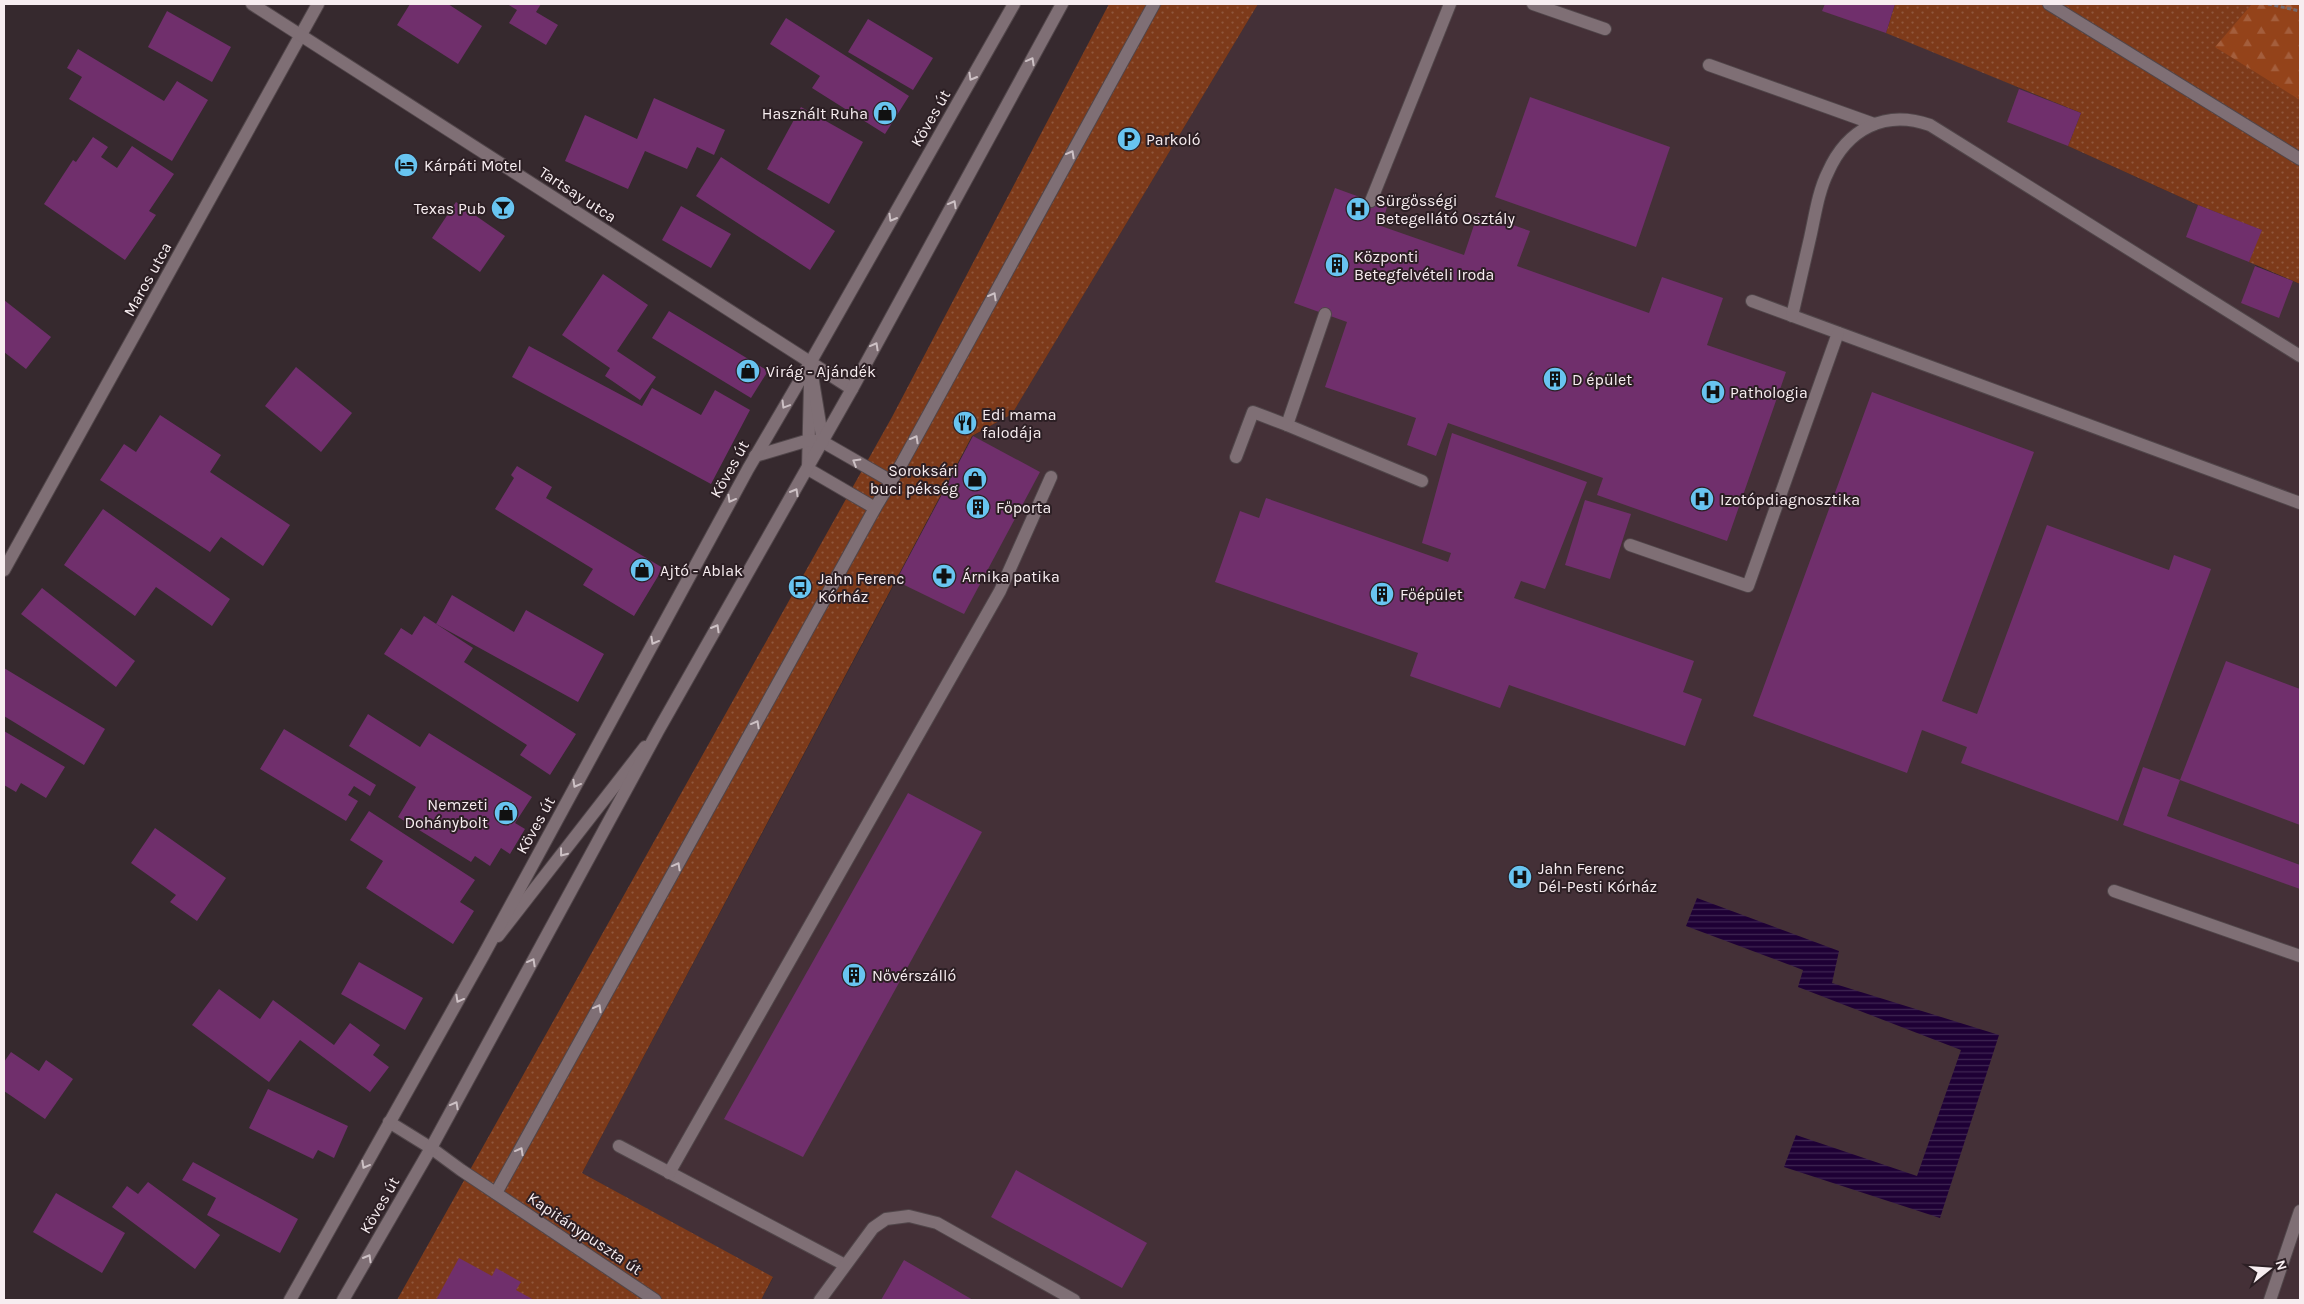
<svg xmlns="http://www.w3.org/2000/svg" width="2304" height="1304" font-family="Karla,sans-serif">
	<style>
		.built { fill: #443037 }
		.grass { fill: url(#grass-dots) }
		.forest { fill: url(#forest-firs) }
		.water { fill: url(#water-rules) }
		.building { fill: #702f6c }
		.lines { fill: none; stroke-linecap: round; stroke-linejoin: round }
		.lane-casing { stroke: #51464a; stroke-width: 14 }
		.street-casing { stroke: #51464a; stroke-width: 14 }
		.secondary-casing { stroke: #51464a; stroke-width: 14 }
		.path { stroke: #75696d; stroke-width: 3; stroke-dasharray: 4 2.5; stroke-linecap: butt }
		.lane { stroke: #7f6f75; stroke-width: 12 }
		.street { stroke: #7f6f75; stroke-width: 12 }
		.secondary { stroke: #7f6f75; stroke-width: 12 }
		.oneway { stroke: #cdc1c5 }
		.labels { text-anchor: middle; stroke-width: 4; stroke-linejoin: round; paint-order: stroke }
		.poi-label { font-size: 16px; fill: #f7edf0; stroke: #2c1f24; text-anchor: start }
		.street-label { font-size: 16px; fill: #f7edf0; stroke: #2c1f24 }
	</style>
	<defs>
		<pattern id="grass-dots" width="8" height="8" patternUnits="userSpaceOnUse" patternTransform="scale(1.25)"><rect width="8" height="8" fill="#7d3a1a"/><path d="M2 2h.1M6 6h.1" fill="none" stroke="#90573c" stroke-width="1.8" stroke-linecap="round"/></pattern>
		<pattern id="forest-firs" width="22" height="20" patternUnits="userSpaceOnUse" patternTransform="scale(1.25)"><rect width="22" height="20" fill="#94431a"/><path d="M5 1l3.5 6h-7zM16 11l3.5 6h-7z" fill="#a45e3c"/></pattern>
		<pattern id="water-rules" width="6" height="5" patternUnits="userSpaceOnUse" patternTransform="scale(1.25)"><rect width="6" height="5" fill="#1e0035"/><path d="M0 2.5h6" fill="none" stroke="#3f2653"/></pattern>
	</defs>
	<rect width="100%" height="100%" fill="#36292e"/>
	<path class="built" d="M1258 4H1895L1886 32 2081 113 2068 146 2198 205 2262 230 2255 266 2300 284V1300H761L773 1278 582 1173 973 436 1012 414Z"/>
	<g class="grass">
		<path d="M1109 4H1258L1012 414 972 436 582 1173 773 1277 761 1300H397L892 417Z"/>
		<path d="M1895 4H2300V284L2249 262 2261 230 2198 205 2068 146 2081 113 1886 33Z"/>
	</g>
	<path class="forest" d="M2252 4H2300V100L2215 47Z"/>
	<path class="water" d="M1697 898 1839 951 1832 983 1999 1035 1940 1218 1784 1167 1796 1135 1917 1176 1961 1050 1798 987 1803 970 1686 926Z"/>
	<g class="building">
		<path d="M410 4H448L482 26 458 64 397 25Z"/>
		<path d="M507 4H541L536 12 558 25 546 45 509 23 517 10Z"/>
		<path d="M1825 4H1895L1886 33 1822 11Z"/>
		<path d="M167 11 231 47 212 82 148 47Z"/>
		<path d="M786 18 909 96 885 134 812 88 820 76 770 44Z"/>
		<path d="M868 19 933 58 913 90 848 52Z"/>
		<path d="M78 49 164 101 177 81 208 100 172 161 69 99 82 77 67 68Z"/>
		<path d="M2019 89 2081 113 2068 146 2007 122Z"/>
		<path d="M1530 97 1670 147 1636 247 1495 197Z"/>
		<path d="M654 98 725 130 714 155 697 147 687 169 645 151 628 189 565 161 585 115 637 139Z"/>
		<path d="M801 107 863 142 829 204 767 169Z"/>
		<path d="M93 137 108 147 101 157 117 168 132 146 174 174 149 211 156 215 125 260 44 204 73 160 76 162Z"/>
		<path d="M721 157 835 231 810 270 696 196Z"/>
		<path d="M1335 188 1387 207 1381 226 1464 255 1478 213 1530 231 1517 266 1649 313 1662 277 1723 298 1707 345 1786 372 1727 541 1597 495 1603 478 1448 423 1436 456 1407 445 1416 418 1325 387 1347 322 1294 303Z"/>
		<path d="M456 202 505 236 480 272 432 238Z"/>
		<path d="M2198 205 2262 230 2249 262 2186 237Z"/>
		<path d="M681 206 731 234 711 268 662 240Z"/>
		<path d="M2255 266 2293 281 2279 318 2241 303Z"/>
		<path d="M603 274 648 305 617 351 656 377 640 400 605 376 610 368 562 335Z"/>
		<path d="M4 300 51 337 26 369 4 352Z"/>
		<path d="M669 311 768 371 751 398 652 338Z"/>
		<path d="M529 346 642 406 652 388 701 415 715 390 750 410 711 484 512 377Z"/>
		<path d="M296 367 352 413 321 452 265 406Z"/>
		<path d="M1872 392 2034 452 1942 701 1977 714 2047 525 2169 570 2174 555 2211 569 2118 821 1961 763 1967 747 1922 730 1907 773 1753 716Z"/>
		<path d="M160 415 221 455 210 472 290 525 263 566 221 537 210 552 100 480 124 444 136 452Z"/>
		<path d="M1452 433 1587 482 1545 589 1521 581 1514 598 1694 661 1683 692 1702 699 1685 746 1509 685 1500 708 1410 676 1418 653 1215 582 1240 511 1259 518 1266 498 1448 562 1451 553 1422 543Z"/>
		<path d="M973 436 1040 472 964 614 896 581Z"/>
		<path d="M517 466 552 487 546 498 663 568 634 616 583 585 593 569 495 509 514 478 511 475Z"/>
		<path d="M1585 500 1631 514 1610 579 1565 565Z"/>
		<path d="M103 509 230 599 212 626 156 587 135 616 64 565Z"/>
		<path d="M42 588 135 661 116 687 21 614Z"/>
		<path d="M452 595 514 632 526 610 604 654 578 702 436 624Z"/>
		<path d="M424 616 473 648 464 662 576 734 550 775 520 755 527 745 384 654 401 628 412 635Z"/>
		<path d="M2226 661 2300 689V825L2180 780Z"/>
		<path d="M4 668 105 729 84 765 4 716Z"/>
		<path d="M368 714 420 747 429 733 532 797 515 823 525 829 510 854 501 848 490 866 475 856 471 862 398 817 416 787 349 746Z"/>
		<path d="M284 729 376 785 370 796 354 786 348 795 358 801 346 821 260 769Z"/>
		<path d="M4 731 65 767 46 798 21 783 16 792 4 785Z"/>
		<path d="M2143 767 2180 780 2167 816 2300 865V889L2123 825Z"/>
		<path d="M908 793 982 832 803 1157 724 1119Z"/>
		<path d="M369 811 475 880 460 902 474 911 453 944 366 888 383 861 350 840Z"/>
		<path d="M155 828 226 878 197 921 170 902 176 895 131 863Z"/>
		<path d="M359 962 423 998 405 1030 341 994Z"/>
		<path d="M219 989 260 1019 273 1000 334 1045 350 1023 380 1045 373 1055 389 1067 370 1092 300 1040 269 1082 192 1025Z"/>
		<path d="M11 1052 39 1071 46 1060 73 1079 45 1119 4 1091V1062Z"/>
		<path d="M268 1089 348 1126 334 1158 318 1150 313 1159 249 1128Z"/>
		<path d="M193 1162 298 1219 280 1253 207 1215 216 1198 182 1180Z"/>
		<path d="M1016 1170 1147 1243 1122 1288 991 1217Z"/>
		<path d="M148 1182 220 1235 195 1269 112 1207 127 1186 138 1194Z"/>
		<path d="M56 1193 125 1233 102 1273 33 1232Z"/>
		<path d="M459 1258 492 1276 496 1268 521 1282 516 1290 534 1300H436Z"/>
		<path d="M904 1260 973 1300H881Z"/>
	</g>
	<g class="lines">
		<g class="lane-casing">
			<g id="lane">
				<path d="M1533 4 1605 29"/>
				<path d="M2049 4 2300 159"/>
				<path d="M1709 65 1874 124"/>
				<path d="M1371 201 1450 4"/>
				<path d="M1752 301 2300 503"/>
				<path d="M1325 314 1287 425 1422 481"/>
				<path d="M1792 316C1798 290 1804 264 1810 238 1815 216 1818 192 1828 172 1847 129 1885 109 1930 125L2300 356"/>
				<path d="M810 383 808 469 875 508"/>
				<path d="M755 456 809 440 823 442 891 481"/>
				<path d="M1236 457 1253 412 1287 425"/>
				<path d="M1630 545 1748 586 1838 333"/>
				<path d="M2114 891 2300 956"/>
				<path d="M498 936 645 747"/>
				<path d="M619 1146 845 1265"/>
				<path d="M669 1173 1000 591 1051 477"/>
				<path d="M496 1193 875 508 902 463 1154 4"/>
				<path d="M820 1300 873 1228 886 1219 909 1216 937 1223 1074 1300"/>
				<path d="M2270 1300 2300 1211"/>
			</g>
		</g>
		<g class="street-casing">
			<g id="street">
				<path d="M4 570 318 4"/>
				<path d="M389 1122 431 1148 461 1170 655 1300"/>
			</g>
		</g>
		<g class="secondary-casing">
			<g id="secondary">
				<path d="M252 4 852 389"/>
				<path d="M810 363 823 442"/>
				<path d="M290 1300 483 956 748 469 810 363 1014 4"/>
				<path d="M343 1300 431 1148 658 731 852 389 1062 4"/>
			</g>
		</g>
		<path class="path" d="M2268 4 2300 11"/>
		<use href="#lane" class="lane"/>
		<use href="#street" class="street"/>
		<use href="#secondary" class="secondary"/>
	</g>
	<defs><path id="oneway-chevron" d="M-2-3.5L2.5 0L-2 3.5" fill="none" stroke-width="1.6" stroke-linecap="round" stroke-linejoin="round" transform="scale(1.25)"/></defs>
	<g class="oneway">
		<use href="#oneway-chevron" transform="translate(1031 61) rotate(-61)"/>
		<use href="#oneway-chevron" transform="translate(972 77) rotate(120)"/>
		<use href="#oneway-chevron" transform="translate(1071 154) rotate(-61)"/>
		<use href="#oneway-chevron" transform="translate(953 204) rotate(-61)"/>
		<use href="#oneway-chevron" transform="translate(892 218) rotate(120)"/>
		<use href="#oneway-chevron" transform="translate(993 296) rotate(-61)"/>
		<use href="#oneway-chevron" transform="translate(875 346) rotate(-61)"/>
		<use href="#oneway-chevron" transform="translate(785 405) rotate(121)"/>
		<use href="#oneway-chevron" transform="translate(915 439) rotate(-61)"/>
		<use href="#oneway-chevron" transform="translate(856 462) rotate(-149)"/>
		<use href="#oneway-chevron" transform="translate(795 492) rotate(-60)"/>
		<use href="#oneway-chevron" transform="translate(731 499) rotate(119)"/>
		<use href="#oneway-chevron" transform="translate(716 628) rotate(-60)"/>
		<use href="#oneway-chevron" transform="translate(654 641) rotate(119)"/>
		<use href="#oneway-chevron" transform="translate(756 724) rotate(-61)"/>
		<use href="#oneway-chevron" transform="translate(576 784) rotate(119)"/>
		<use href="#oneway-chevron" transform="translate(563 853) rotate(128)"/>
		<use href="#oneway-chevron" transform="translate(677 866) rotate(-61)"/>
		<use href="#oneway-chevron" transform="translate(532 962) rotate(-61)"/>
		<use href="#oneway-chevron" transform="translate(459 999) rotate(119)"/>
		<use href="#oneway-chevron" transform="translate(598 1008) rotate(-61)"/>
		<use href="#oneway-chevron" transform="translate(455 1105) rotate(-61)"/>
		<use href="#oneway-chevron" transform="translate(520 1151) rotate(-61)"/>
		<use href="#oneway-chevron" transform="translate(365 1165) rotate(119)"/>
		<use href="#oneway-chevron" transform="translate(368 1258) rotate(-60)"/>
	</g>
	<defs>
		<g id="shop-disc" transform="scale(1.25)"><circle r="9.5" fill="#68c4f0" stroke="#2c1f24"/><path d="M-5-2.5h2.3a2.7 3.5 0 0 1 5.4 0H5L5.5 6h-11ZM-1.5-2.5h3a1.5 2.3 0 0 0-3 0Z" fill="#111"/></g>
		<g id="parking-disc" transform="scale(1.25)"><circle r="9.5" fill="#68c4f0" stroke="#2c1f24"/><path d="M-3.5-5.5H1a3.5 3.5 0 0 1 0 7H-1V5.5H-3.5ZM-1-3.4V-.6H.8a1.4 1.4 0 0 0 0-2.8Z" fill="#111"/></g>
		<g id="hotel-disc" transform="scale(1.25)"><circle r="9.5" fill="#68c4f0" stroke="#2c1f24"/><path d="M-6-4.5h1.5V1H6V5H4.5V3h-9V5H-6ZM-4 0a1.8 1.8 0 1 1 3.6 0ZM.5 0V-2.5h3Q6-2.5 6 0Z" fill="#111"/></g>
		<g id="bar-disc" transform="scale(1.25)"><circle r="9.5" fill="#68c4f0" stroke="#2c1f24"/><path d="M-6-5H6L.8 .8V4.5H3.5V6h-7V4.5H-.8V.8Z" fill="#111"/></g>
		<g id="hospital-disc" transform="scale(1.25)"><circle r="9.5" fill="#68c4f0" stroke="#2c1f24"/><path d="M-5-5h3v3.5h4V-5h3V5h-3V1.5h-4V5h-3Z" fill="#111"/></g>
		<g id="building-disc" transform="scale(1.25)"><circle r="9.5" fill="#68c4f0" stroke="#2c1f24"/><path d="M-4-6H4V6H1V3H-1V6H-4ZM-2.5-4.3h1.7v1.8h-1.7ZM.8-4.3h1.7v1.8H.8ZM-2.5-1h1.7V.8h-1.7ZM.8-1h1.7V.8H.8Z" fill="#111"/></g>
		<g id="restaurant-disc" transform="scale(1.25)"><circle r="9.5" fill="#68c4f0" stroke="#2c1f24"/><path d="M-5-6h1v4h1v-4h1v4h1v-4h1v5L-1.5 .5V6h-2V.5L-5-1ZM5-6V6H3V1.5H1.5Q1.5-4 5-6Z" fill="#111"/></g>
		<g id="pharmacy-disc" transform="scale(1.25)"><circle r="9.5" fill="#68c4f0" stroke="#2c1f24"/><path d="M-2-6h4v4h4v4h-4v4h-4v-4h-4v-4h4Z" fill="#111"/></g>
		<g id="bus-disc" transform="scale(1.25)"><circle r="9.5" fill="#68c4f0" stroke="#2c1f24"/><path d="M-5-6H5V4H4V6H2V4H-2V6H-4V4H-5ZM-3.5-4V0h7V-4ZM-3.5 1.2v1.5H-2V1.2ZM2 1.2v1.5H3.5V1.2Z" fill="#111"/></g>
	</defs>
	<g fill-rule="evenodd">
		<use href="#shop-disc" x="885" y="113"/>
		<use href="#parking-disc" x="1129" y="139"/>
		<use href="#hotel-disc" x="406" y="165"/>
		<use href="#bar-disc" x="503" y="208"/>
		<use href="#hospital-disc" x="1358" y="209"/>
		<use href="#building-disc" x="1337" y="265"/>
		<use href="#shop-disc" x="748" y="371"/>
		<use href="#building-disc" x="1555" y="379"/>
		<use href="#hospital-disc" x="1713" y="392"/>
		<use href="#restaurant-disc" x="965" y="423"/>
		<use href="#shop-disc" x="975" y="479"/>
		<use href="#hospital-disc" x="1702" y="499"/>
		<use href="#building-disc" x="978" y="507"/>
		<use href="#shop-disc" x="642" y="570"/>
		<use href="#pharmacy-disc" x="944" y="576"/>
		<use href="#bus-disc" x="800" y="587"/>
		<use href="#building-disc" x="1382" y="594"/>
		<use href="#shop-disc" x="506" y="813"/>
		<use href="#hospital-disc" x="1520" y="877"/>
		<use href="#building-disc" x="854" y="975"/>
	</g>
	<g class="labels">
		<g class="poi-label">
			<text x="868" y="119" text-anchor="end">Használt Ruha</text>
			<text x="1146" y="145">Parkoló</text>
			<text x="424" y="171">Kárpáti Motel</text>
			<text x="1376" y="206">Sürgősségi<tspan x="1376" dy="18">Betegellátó Osztály</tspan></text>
			<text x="486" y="214" text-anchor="end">Texas Pub</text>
			<text x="1354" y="262">Központi<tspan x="1354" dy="18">Betegfelvételi Iroda</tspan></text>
			<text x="766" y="377">Virág - Ajándék</text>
			<text x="1572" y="385">D épület</text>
			<text x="1730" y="398">Pathologia</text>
			<text x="982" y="420">Edi mama<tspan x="982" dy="18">falodája</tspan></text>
			<text x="958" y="476" text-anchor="end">Soroksári<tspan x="958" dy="18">buci pékség</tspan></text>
			<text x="1720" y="505">Izotópdiagnosztika</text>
			<text x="996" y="513">Főporta</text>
			<text x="660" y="576">Ajtó - Ablak</text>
			<text x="962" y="582">Árnika patika</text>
			<text x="818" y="584">Jahn Ferenc<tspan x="818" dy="18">Kórház</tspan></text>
			<text x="1400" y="600">Főépület</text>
			<text x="488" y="810" text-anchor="end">Nemzeti<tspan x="488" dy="18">Dohánybolt</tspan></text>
			<text x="1538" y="874">Jahn Ferenc<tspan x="1538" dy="18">Dél-Pesti Kórház</tspan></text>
			<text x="872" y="981">Nővérszálló</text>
		</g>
		<g class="street-label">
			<text transform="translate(930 118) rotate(-60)" y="6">Köves út</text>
			<text transform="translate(578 194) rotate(33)" y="6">Tartsay utca</text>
			<text transform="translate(147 279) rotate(-61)" y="6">Maros utca</text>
			<text transform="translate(729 469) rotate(-61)" y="6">Köves út</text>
			<text transform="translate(535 825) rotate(-61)" y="6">Köves út</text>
			<text transform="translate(379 1205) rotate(-60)" y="6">Köves út</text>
			<text transform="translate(585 1233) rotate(34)" y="6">Kapitánypuszta út</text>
		</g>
	</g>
	<rect width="2304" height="1304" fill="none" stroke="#f7edf0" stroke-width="10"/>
	<g transform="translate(2269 1269) rotate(73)" stroke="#2c1f24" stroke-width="4" paint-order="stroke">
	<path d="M0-4L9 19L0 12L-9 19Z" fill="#f7edf0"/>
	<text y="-8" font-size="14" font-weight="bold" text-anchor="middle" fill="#f7edf0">N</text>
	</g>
</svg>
